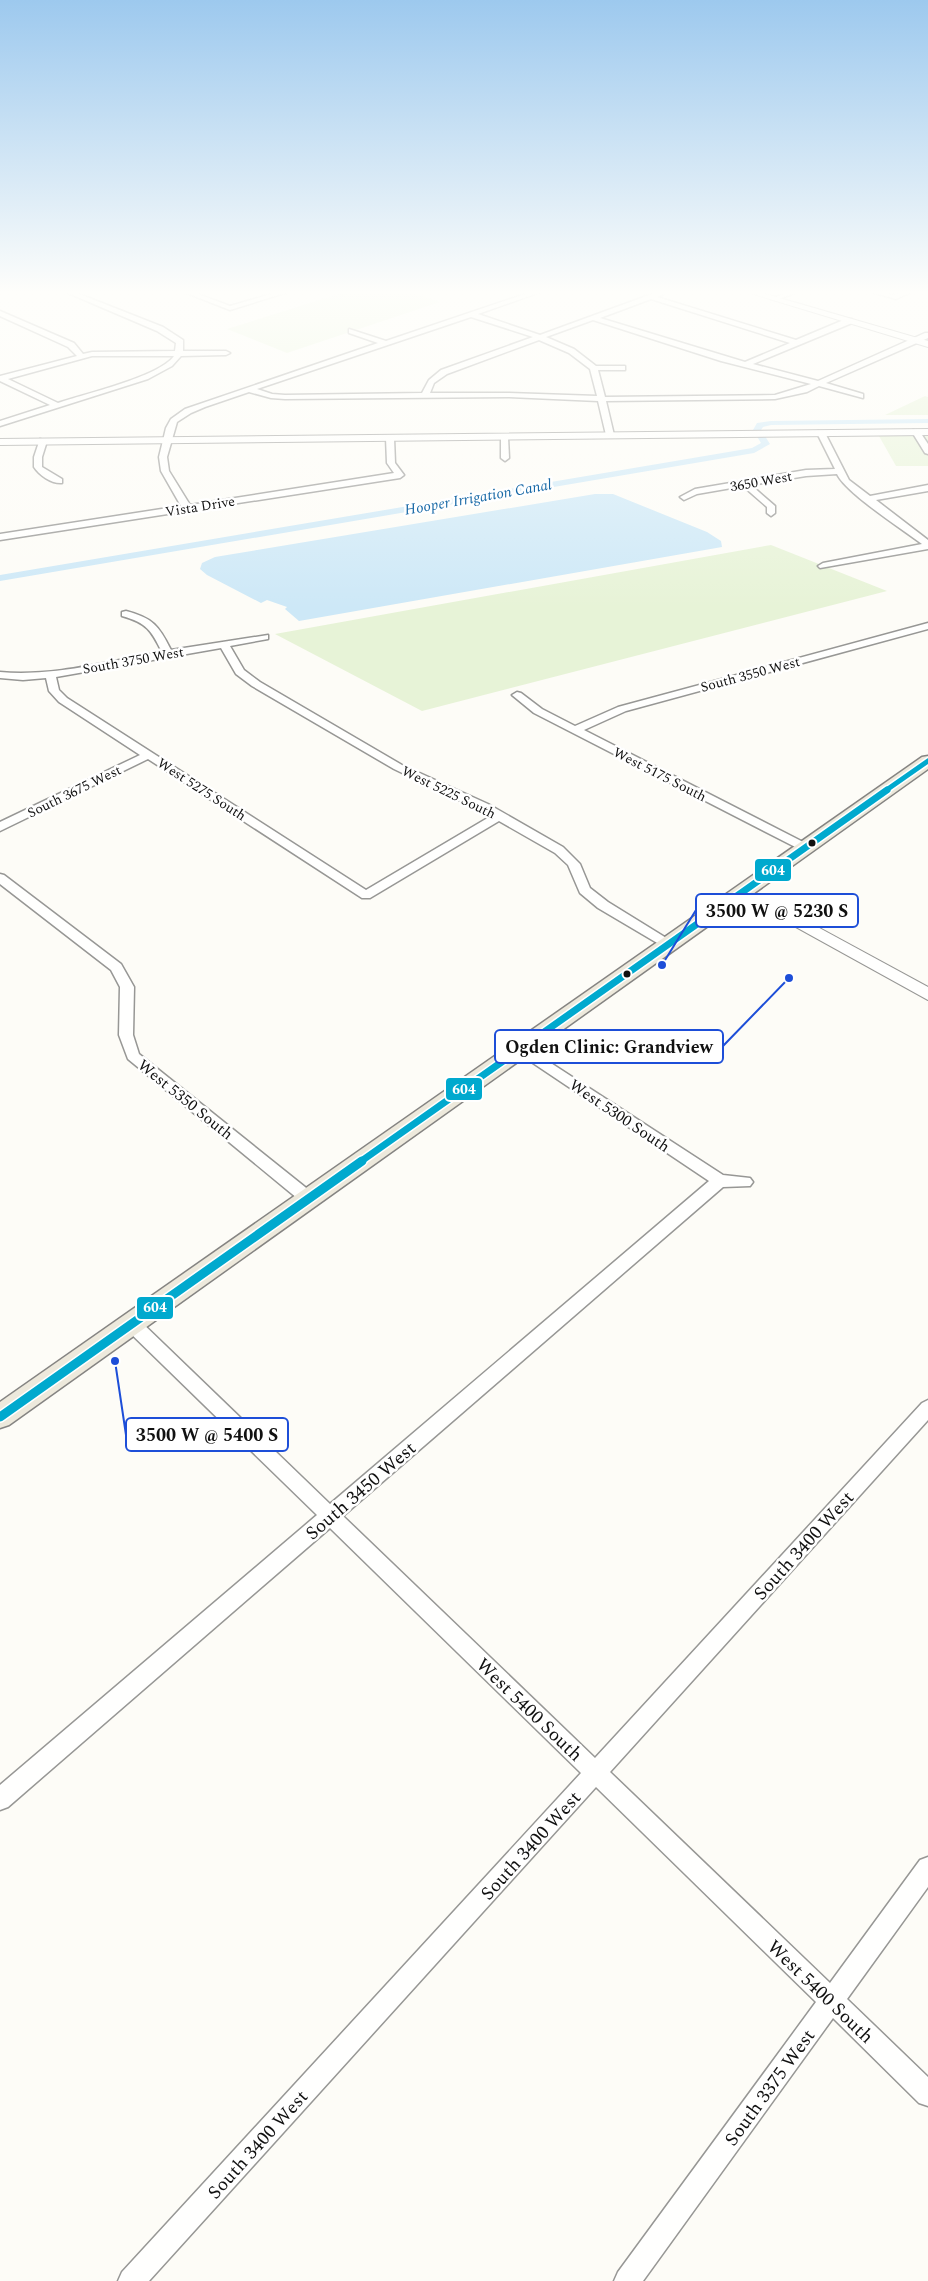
<svg xmlns="http://www.w3.org/2000/svg" width="928" height="2281" font-family="Spectral,serif">
	<style>
		.green { fill: #e7f3d7 }
		.water { fill: #cde8f7 }
		.lines { fill: none; stroke-linecap: round; stroke-linejoin: round }
		.canal { fill: #cde8f7; fill-rule: evenodd }
		.minor-casing { stroke: #979795; stroke-width: 3 }
		.tertiary-casing { stroke: #979795; stroke-width: 2 }
		.primary-casing { stroke: #858482; stroke-width: 3 }
		.minor { fill: #fffffe; fill-rule: evenodd }
		.tertiary { fill: #fffffe; fill-rule: evenodd }
		.primary { fill: #ede9dc; fill-rule: evenodd }
		.bus-1-far2-casing { stroke: #fff; stroke-width: 8 }
		.bus-1-far1-casing { stroke: #fff; stroke-width: 10 }
		.bus-1-casing { stroke: #fff; stroke-width: 12 }
		.bus-1-far2 { stroke: #00a9ce; stroke-width: 5 }
		.bus-1-far1 { stroke: #00a9ce; stroke-width: 7 }
		.bus-1 { stroke: #00a9ce; stroke-width: 9 }
		.bus-dot { fill: #111; stroke: #fff; stroke-width: 2 }
		.labels { text-anchor: middle; stroke-width: 5; stroke-linejoin: round; paint-order: stroke }
		.far-street-label { font-size: 14px; fill: #111; stroke: #fff }
		.far-water-label { font-size: 15px; font-style: italic; fill: #1768a6; stroke: #fff }
		.street-label { font-size: 16px; fill: #111; stroke: #fff }
		.near-street-label { font-size: 19px; fill: #111; stroke: #fff }
		.leader { fill: none; stroke: #1d4ed8; stroke-width: 2 }
		.callout-dot { fill: #1d4ed8; stroke: #fff; stroke-width: 2 }
		.callout { fill: #fff; stroke: #1d4ed8; stroke-width: 2 }
		.callout-label { font-size: 18px; text-anchor: middle; font-weight: bold; fill: #111 }
		.line-badge { stroke: #fff; stroke-width: 2 }
		.badge-label { font-size: 14px; text-anchor: middle; font-weight: bold; fill: #fff }
	</style>
	<rect width="100%" height="100%" fill="#fdfcf7"/>
	<g class="green">
		<path d="M351 290H404L440 302 287 353 227 329Z"/>
		<path d="M925 396 928 397V415H885Z"/>
		<path d="M928 435V466H896L879 436Z"/>
		<path d="M771 545 887 591 422 711 275 634Z"/>
	</g>
	<path class="water" d="M595 494H613L707 532 721 541 722 547 299 621 285 609 287 607 267 600 261 603 207 575 200 569 202 563 215 557Z"/>
	<g class="lines">
		<path class="canal" d="M928 419V423L771 425 763 427 761 430 770 444 754 453 0 581V575L752 448 761 443 753 430 757 423 771 421Z"/>
		<g class="minor-casing">
			<g id="minor">
				<path d="M61 290H69L163 327 183 340V351H226L230 353 226 355 181 356 172 366 148 379 0 426V421L50 405 0 381V376L77 356 68 347 0 316V311L74 343 83 354 92 352 175 351 176 343 157 331ZM92 356H174C159 377 84 394 58 403L8 379Z"/>
				<path d="M179 290H187L230 306 285 290H294L230 310Z"/>
				<path d="M333 290H342L345 292 342 294Z"/>
				<path d="M537 290H546L478 314 540 335 663 290H672L657 297 796 340 846 319H852V323L753 364 818 381 925 333H928V338L826 383 863 394V398L819 386 807 392 775 399 606 401 614 435 610 437 606 435 598 401 509 397 285 399 271 398 249 392 205 407 191 413 177 422 167 457 169 471 190 505 394 473 387 463 386 438 390 436 394 438 395 463 404 475 400 478 0 540V534L181 506 161 471 159 457 166 428 171 419 185 409 378 343 349 333V329L386 341ZM651 299 790 343 745 362 600 318ZM471 317 533 337 441 370 429 380 422 393 285 395 272 394 257 389ZM593 320 721 361 811 384 775 395 605 397 598 370H625V366H596L574 349 546 337ZM539 340 569 353 590 369 597 396 509 393H430L434 383 447 374Z"/>
				<path d="M794 290H803L776 300 771 299Z"/>
				<path d="M864 290C874 290 887 296 897 294 904 293 908 289 916 290L896 299Z"/>
				<path d="M913 430 920 432 928 444V454L925 453 912 432Z"/>
				<path d="M818 431 825 433 849 480 870 496 928 485V491L876 500 928 540V549L820 568 818 566 823 563 922 544C902 529 846 493 837 474L806 476 751 485 775 506V513L771 516 767 513V507L743 486 697 494 684 500 680 497 695 489 806 470 835 469 817 433Z"/>
				<path d="M501 435 508 437 509 458 505 461 501 458Z"/>
				<path d="M40 439 47 441 42 457V467L62 479V483C52 484 39 475 34 467V457Z"/>
				<path d="M126 611C153 618 159 626 171 650L268 635V639L230 646 244 670 260 682 402 765 488 804 563 847 580 864 590 888 608 902 676 944 674 947H664L598 908 580 893 568 865 555 853 499 821 370 898H362L148 759 0 831V822L140 755 59 702 49 691 46 678 23 680 0 678V672C54 677 109 661 162 652 151 630 147 623 122 616V612ZM221 648 236 674 252 686 394 769 491 816 366 890 67 698 59 690 56 677Z"/>
				<path d="M928 623V629L626 711 584 730 809 845 811 848 805 852 534 713 512 695 517 692 521 693 542 709 575 726 618 707Z"/>
				<path d="M0 874 4 875 121 964 134 987 133 1035 139 1054 315 1195 317 1199 315 1203 309 1205 303 1203 128 1059 119 1035 120 987 111 970 0 884Z"/>
				<path d="M520 1043 723 1175 750 1178 753 1182 750 1186 723 1187 343 1516 595 1758 922 1403 928 1400V1420L610 1772 830 1983 920 1860 928 1857V1887L847 1999 928 2077V2106L919 2103 833 2018 643 2281H614L618 2272 816 2002 596 1787 149 2281H118L122 2272 581 1773 330 1528 8 1807 0 1810V1785L317 1515 126 1329 124 1324 126 1319 132 1317 138 1319 330 1504 709 1181 515 1051 513 1048 515 1045Z"/>
			</g>
		</g>
		<g class="tertiary-casing">
			<g id="tertiary">
				<path d="M740 290H752L928 341V347Z"/>
				<path d="M928 429V435L0 445V439Z"/>
				<path d="M744 887 928 987V1000L738 895 736 892 738 889Z"/>
			</g>
		</g>
		<g class="primary-casing">
			<path id="primary" d="M928 756V769L9 1425 0 1428V1402L922 757Z"/>
		</g>
		<use href="#minor" class="minor"/>
		<use href="#tertiary" class="tertiary"/>
		<use href="#primary" class="primary"/>
		<g class="bus-1-far2-casing">
			<path id="bus-1-far2" d="M885 791 928 761"/>
		</g>
		<g class="bus-1-far1-casing">
			<path id="bus-1-far1" d="M360 1162 887 790"/>
		</g>
		<g class="bus-1-casing">
			<path id="bus-1" d="M0 1417 362 1161"/>
		</g>
		<use href="#bus-1-far2" class="bus-1-far2"/>
		<use href="#bus-1-far1" class="bus-1-far1"/>
		<use href="#bus-1" class="bus-1"/>
	</g>
	<linearGradient id="sky" x2="0" y2="1"><stop stop-color="#9dc9ee"/><stop offset="0.48" stop-color="#fefefb"/><stop offset="1" stop-color="#fefefb" stop-opacity="0"/></linearGradient>
	<rect width="928" height="609" fill="url(#sky)"/>
	<g class="bus-dot">
		<circle cx="812" cy="843" r="4.5"/>
		<circle cx="627" cy="974" r="4.5"/>
	</g>
	<g class="labels">
		<g class="far-street-label">
			<text transform="translate(761 481) rotate(-10)" y="5">3650 West</text>
			<text transform="translate(200 506) rotate(-9)" y="5">Vista Drive</text>
			<text transform="translate(133 660) rotate(-10)" y="5">South 3750 West</text>
			<text transform="translate(750 674) rotate(-15)" y="5">South 3550 West</text>
			<text transform="translate(660 774) rotate(27)" y="5">West 5175 South</text>
			<text transform="translate(202 789) rotate(33)" y="5">West 5275 South</text>
			<text transform="translate(74 791) rotate(-26)" y="5">South 3675 West</text>
			<text transform="translate(449 792) rotate(26)" y="5">West 5225 South</text>
		</g>
		<g class="far-water-label">
			<text transform="translate(478 497) rotate(-10)" y="5">Hooper Irrigation Canal</text>
		</g>
		<g class="street-label">
			<text transform="translate(186 1099) rotate(39)" y="6">West 5350 South</text>
			<text transform="translate(620 1115) rotate(34)" y="6">West 5300 South</text>
		</g>
		<g class="near-street-label">
			<text transform="translate(360 1490) rotate(-41)" y="7">South 3450 West</text>
			<text transform="translate(803 1545) rotate(-48)" y="7">South 3400 West</text>
			<text transform="translate(530 1709) rotate(44)" y="7">West 5400 South</text>
			<text transform="translate(530 1845) rotate(-48)" y="7">South 3400 West</text>
			<text transform="translate(821 1991) rotate(44)" y="7">West 5400 South</text>
			<text transform="translate(769 2087) rotate(-54)" y="7">South 3375 West</text>
			<text transform="translate(257 2144) rotate(-48)" y="7">South 3400 West</text>
		</g>
	</g>
	<path class="leader" d="M662 965L696 910M789 978L723 1046M115 1361L126 1435"/>
	<g class="callout-dot">
		<circle cx="662" cy="965" r="5"/>
		<circle cx="789" cy="978" r="5"/>
		<circle cx="115" cy="1361" r="5"/>
	</g>
	<g class="callout">
		<rect x="696" y="894" width="162" height="33" rx="5"/>
		<rect x="495" y="1030" width="228" height="33" rx="5"/>
		<rect x="126" y="1418" width="162" height="33" rx="5"/>
	</g>
	<g class="callout-label">
		<text x="777" y="917">3500 W @ 5230 S</text>
		<text x="609" y="1053">Ogden Clinic: Grandview</text>
		<text x="207" y="1441">3500 W @ 5400 S</text>
	</g>
	<g class="line-badge">
		<rect x="754" y="858" width="38" height="24" rx="5" fill="#00a9ce"/>
		<rect x="445" y="1077" width="38" height="24" rx="5" fill="#00a9ce"/>
		<rect x="136" y="1296" width="38" height="24" rx="5" fill="#00a9ce"/>
	</g>
	<g class="badge-label">
		<text x="773" y="875">604</text>
		<text x="464" y="1094">604</text>
		<text x="155" y="1312">604</text>
	</g>
</svg>
